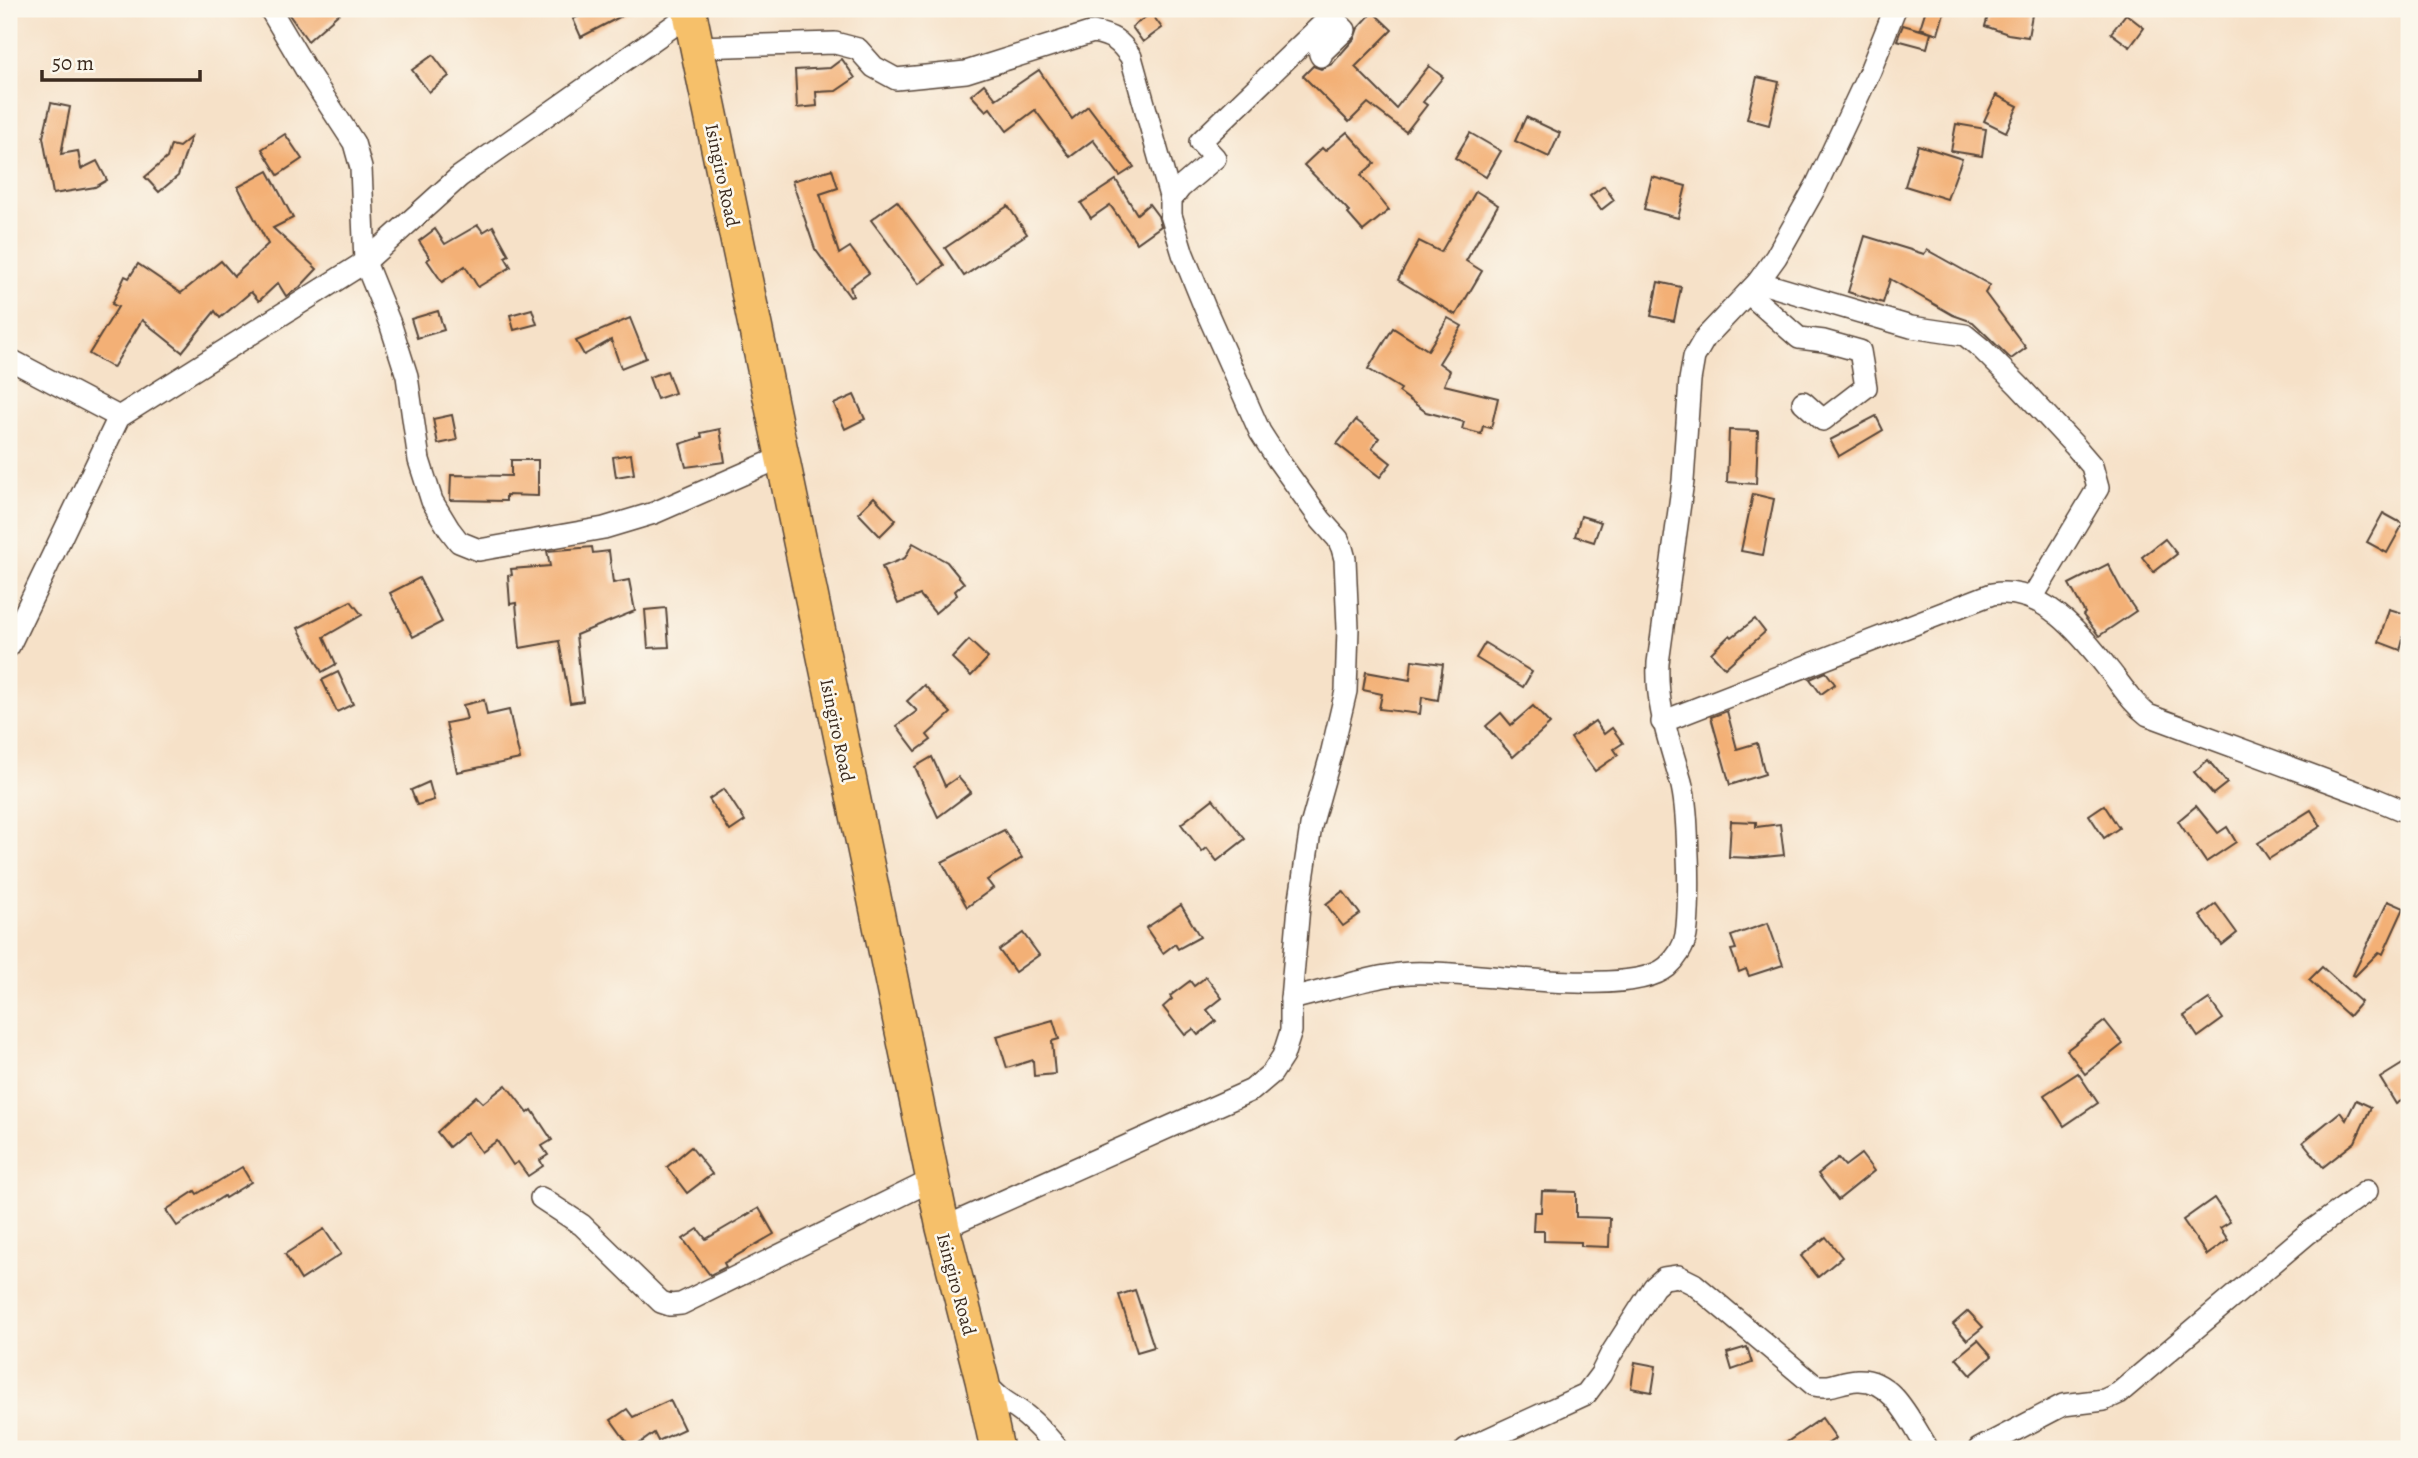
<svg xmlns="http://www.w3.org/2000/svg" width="2418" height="1458" font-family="Alegreya,serif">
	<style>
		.building { fill: #f3b076 }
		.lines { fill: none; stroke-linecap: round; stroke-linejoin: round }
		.minor-casing { stroke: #574538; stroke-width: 24 }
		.primary-casing { stroke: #574538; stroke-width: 36 }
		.minor { stroke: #fff; stroke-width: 21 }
		.primary { stroke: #f6c06b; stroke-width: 33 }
		.labels { text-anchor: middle; stroke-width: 5; stroke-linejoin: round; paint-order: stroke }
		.street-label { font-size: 19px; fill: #3b2a1e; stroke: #fbf7ec }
	</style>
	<rect width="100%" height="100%" fill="#fbf7ec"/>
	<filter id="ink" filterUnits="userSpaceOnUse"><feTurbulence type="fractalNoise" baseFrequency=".0143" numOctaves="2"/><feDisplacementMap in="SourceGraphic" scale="14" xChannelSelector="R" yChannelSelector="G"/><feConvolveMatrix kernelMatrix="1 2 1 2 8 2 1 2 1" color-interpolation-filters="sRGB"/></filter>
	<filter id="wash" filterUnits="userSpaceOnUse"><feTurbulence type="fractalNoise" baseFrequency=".00686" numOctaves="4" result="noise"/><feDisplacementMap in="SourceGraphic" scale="28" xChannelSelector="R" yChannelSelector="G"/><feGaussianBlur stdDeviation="1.57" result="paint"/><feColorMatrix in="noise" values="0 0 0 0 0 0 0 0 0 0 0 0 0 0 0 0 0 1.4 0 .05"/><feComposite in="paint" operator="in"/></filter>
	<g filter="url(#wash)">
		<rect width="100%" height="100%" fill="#f6e1c8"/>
		<g id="blocks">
			<g class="building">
				<path d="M285 9H344L308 41Z"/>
				<path d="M593 9H635L581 37 573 19Z"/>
				<path d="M1926 9H1945L1938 34 1920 28Z"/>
				<path d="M1990 9H2033L2028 37 2008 34 1985 26Z"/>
				<path d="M1373 12 1392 30 1355 67 1396 108 1429 66 1443 77 1423 102 1427 105 1406 132 1368 103 1349 122 1303 76 1313 66 1321 69 1332 64 1354 39 1358 28Z"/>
				<path d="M1151 13 1162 28 1143 42 1132 27Z"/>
				<path d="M2126 14 2144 28 2130 47 2111 33Z"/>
				<path d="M1903 25 1931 33 1927 48 1897 40Z"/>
				<path d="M433 55 449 76 429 92 412 70Z"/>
				<path d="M842 59 855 78 836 91 816 92 817 106 797 108 795 70 830 68Z"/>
				<path d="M1039 70 1072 119 1088 106 1134 167 1120 176 1093 140 1070 157 1035 110 1007 131 990 108 986 111 971 95 984 84 996 99Z"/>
				<path d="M1757 77 1779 82 1769 125 1747 119Z"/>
				<path d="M1996 95 2018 106 2006 132 1984 121Z"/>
				<path d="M51 103 70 107 61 154 78 151 81 169 97 161 107 180 95 187 53 194 43 137Z"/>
				<path d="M1526 117 1560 133 1549 157 1515 141Z"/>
				<path d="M1956 124 1986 129 1982 156 1951 151Z"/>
				<path d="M1347 132 1375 163 1361 175 1389 210 1363 231 1348 214 1350 212 1304 165 1322 148 1325 151Z"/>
				<path d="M1470 133 1501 151 1486 177 1455 158Z"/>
				<path d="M285 134 302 159 278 175 262 149Z"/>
				<path d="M191 137 178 176 159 192 145 177 167 158 171 145 179 147Z"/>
				<path d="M1918 145 1962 159 1947 199 1905 186Z"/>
				<path d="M832 169 838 188 820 194 839 254 850 247 869 273 850 287 853 296 850 297 815 249 792 181Z"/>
				<path d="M268 171 293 218 273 228 317 269 300 287 286 296 278 283 259 301 251 292 220 318 215 311 182 352 142 320 113 368 89 354 118 307 112 304 125 276 129 278 138 264 181 293 221 261 234 276 268 244 238 187Z"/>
				<path d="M1652 177 1686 186 1678 218 1644 209Z"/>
				<path d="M1116 180 1137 214 1149 204 1158 216 1161 226 1137 243 1110 205 1091 218 1081 203Z"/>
				<path d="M1604 186 1614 200 1601 210 1590 196Z"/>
				<path d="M1476 191 1498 205 1466 261 1482 271 1456 315 1398 280 1419 241 1441 252Z"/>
				<path d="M897 201 944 265 919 284 871 220Z"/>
				<path d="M1008 206 1027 234 964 276 945 248Z"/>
				<path d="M478 225 483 232 493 226 509 255 505 257 511 267 478 287 465 266 442 282 427 260 430 258 419 241 435 229 445 244Z"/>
				<path d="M1865 236 1924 254 1927 250 1990 285 1985 293 2026 348 2011 359 1973 322 1953 315 1890 279 1883 303 1848 292Z"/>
				<path d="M1658 282 1681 287 1674 321 1651 316Z"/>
				<path d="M532 309 537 324 514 330 510 315Z"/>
				<path d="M438 311 444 330 417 338 411 319Z"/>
				<path d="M630 318 646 358 621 368 611 340 584 355 576 341Z"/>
				<path d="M1448 318 1462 326 1439 363 1450 371 1444 385 1498 398 1491 428 1483 426 1481 434 1462 429 1464 422 1426 412 1399 392 1401 389 1368 369 1393 328 1428 350Z"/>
				<path d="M667 371 675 393 657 399 649 377Z"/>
				<path d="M854 395 865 419 845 429 834 404Z"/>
				<path d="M452 415 457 440 438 444 433 419Z"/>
				<path d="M1876 416 1883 430 1839 456 1830 440Z"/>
				<path d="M1356 420 1379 438 1372 448 1391 463 1380 477 1337 444Z"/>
				<path d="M720 429 725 462 686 467 680 444 702 437 701 433Z"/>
				<path d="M1729 430 1758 431 1756 484 1727 482Z"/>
				<path d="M631 454 634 474 616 477 613 457Z"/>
				<path d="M511 460H538V496L506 495V501L450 500 451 475 511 476Z"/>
				<path d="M1753 494 1774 499 1763 555 1741 551Z"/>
				<path d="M874 497 896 520 880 536 858 513Z"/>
				<path d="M2383 513 2403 524 2387 553 2367 542Z"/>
				<path d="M1581 516 1601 522 1594 542 1575 536Z"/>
				<path d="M2165 539 2177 554 2154 572 2142 557Z"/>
				<path d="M913 543 947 562 964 583 955 591 957 595 935 613 920 595 898 604 882 567 905 558Z"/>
				<path d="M592 547 593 553 609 551 613 583 629 580 635 611 576 635 583 701 570 703 559 641 520 648 516 603 510 604 508 576 512 575 511 569 550 566 547 551Z"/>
				<path d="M2108 564 2121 589 2136 611 2099 636 2083 615 2085 613 2069 584Z"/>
				<path d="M419 578 442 622 413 637 390 593Z"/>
				<path d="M351 601 362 615 324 637 336 664 322 672 298 628Z"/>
				<path d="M666 608 669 647 648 648 645 610Z"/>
				<path d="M2389 609 2409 615 2400 650 2379 642Z"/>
				<path d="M1755 619 1765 632 1725 668 1711 653 1730 635 1732 637Z"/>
				<path d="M969 640 988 658 971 676 952 658Z"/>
				<path d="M1485 643 1532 672 1523 687 1476 658Z"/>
				<path d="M1412 660 1443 664 1438 700 1422 697 1420 714 1379 709 1382 694 1363 690 1366 672 1410 680Z"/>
				<path d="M338 672 353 704 337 712 322 680Z"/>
				<path d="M1826 672 1835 684 1821 694 1810 679Z"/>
				<path d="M924 685 951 713 927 735 931 740 916 751 897 726 917 711 907 701Z"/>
				<path d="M484 700 487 715 509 710 520 759 457 772 446 723 467 719 463 705Z"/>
				<path d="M1533 706 1550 724 1513 757 1486 726 1501 713 1511 725Z"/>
				<path d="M1727 711 1737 749 1757 743 1765 774 1730 785 1711 717Z"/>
				<path d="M1595 721 1604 734 1612 728 1623 743 1614 749 1618 755 1595 771 1571 738Z"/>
				<path d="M932 757 945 786 958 777 971 792 938 817 915 767Z"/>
				<path d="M2208 760 2227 783 2213 794 2194 772Z"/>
				<path d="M429 782 434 800 417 805 411 790Z"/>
				<path d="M724 789 745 821 730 831 709 799Z"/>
				<path d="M1213 799 1245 839 1217 861 1207 848 1202 852 1181 824Z"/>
				<path d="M2104 805 2119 828 2104 838 2089 815Z"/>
				<path d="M2196 806 2218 833 2227 827 2236 842 2206 862 2178 821Z"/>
				<path d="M2311 810 2321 826 2269 859 2258 843Z"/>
				<path d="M1731 821 1756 822V827L1780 824 1784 855 1754 858 1729 857Z"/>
				<path d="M1004 830 1022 858 987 880 993 888 967 907 942 862Z"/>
				<path d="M1343 891 1360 914 1343 926 1326 904Z"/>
				<path d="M2388 901 2404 908 2383 954 2379 952 2355 976 2353 975Z"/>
				<path d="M2216 904 2237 933 2222 945 2200 916Z"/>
				<path d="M1181 905 1200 937 1178 949 1175 944 1163 953 1146 928Z"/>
				<path d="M1768 923 1783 965 1749 976 1746 969 1739 972 1731 950 1736 949 1731 936Z"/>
				<path d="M1023 933 1039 955 1015 972 999 950Z"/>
				<path d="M2322 967 2361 1002 2349 1016 2309 980Z"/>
				<path d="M1206 977 1222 998 1207 1010 1216 1021 1198 1035 1193 1029 1185 1035 1163 1007 1172 999 1170 996 1190 981 1194 986Z"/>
				<path d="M2209 999 2223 1019 2198 1037 2184 1016Z"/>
				<path d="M1053 1020 1059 1039 1052 1041 1055 1074 1034 1076 1033 1060 1007 1068 997 1036Z"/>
				<path d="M2105 1021 2123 1044 2085 1074 2067 1050Z"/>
				<path d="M2409 1060V1096L2396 1104 2380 1078Z"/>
				<path d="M2078 1073 2098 1103 2064 1126 2044 1095Z"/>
				<path d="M506 1085 528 1113 532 1110 552 1140 542 1146 548 1155 540 1160 543 1166 528 1176 518 1162 513 1165 497 1141 481 1152 467 1132 449 1147 437 1132 476 1096 483 1103Z"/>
				<path d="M2356 1100 2371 1107 2355 1142 2323 1167 2303 1142 2340 1112 2346 1120Z"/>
				<path d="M691 1147 712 1174 687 1193 667 1167Z"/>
				<path d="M1861 1154 1874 1171 1838 1200 1818 1174 1838 1158 1845 1166Z"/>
				<path d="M242 1167 251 1182 225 1198 224 1196 177 1226 166 1210 195 1191 197 1194Z"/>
				<path d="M1542 1191 1576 1192V1217L1610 1218 1609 1247 1581 1246V1242L1544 1241V1231H1533L1534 1212H1541Z"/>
				<path d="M2214 1198 2230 1222 2220 1228 2228 1240 2207 1255 2183 1220Z"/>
				<path d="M759 1208 774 1234 724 1263 726 1267 710 1275 683 1239 698 1229 706 1239Z"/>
				<path d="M324 1229 341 1254 301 1280 285 1254Z"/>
				<path d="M1826 1237 1842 1257 1818 1277 1801 1256Z"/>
				<path d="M1135 1290 1154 1347 1137 1352 1119 1295Z"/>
				<path d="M1968 1311 1983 1327 1967 1340 1953 1324Z"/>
				<path d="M1978 1340 1992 1356 1971 1375 1956 1358Z"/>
				<path d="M1747 1347 1752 1363 1732 1370 1727 1353Z"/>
				<path d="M1635 1362 1656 1366 1652 1392 1631 1388Z"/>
				<path d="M670 1400 684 1429 658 1441 654 1433 632 1449 611 1420 627 1409 633 1417Z"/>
				<path d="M1822 1418 1836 1438 1820 1449H1777Z"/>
			</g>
		</g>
	</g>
	<g filter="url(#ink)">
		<use href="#blocks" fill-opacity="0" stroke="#574538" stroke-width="2"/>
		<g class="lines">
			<g class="minor-casing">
				<g id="minor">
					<path d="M270 9 305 68 354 143 361 168 365 262 391 326 407 376 419 460 432 501 449 529 459 542 479 550 604 528 654 513 782 457"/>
					<path d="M697 47 835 43 858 49 874 67 896 79 966 72 1093 32C1113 36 1119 40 1131 57L1171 200"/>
					<path d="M1758 282 1911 327 1965 335 1982 349 2019 386 2074 445 2092 466 2098 488 2032 598"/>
					<path d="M1748 293 1799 338 1824 341 1860 351 1866 387 1823 420 1803 402"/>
					<path d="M9 359 119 417"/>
					<path d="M9 646 119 417 365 262 459 177 690 14"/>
					<path d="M1662 722 1992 594C2042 585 2081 634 2109 670 2122 686 2132 703 2148 715L2368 796 2409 813"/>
					<path d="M1291 999C1326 991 1375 975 1410 973 1467 969 1627 1000 1667 967 1676 959 1684 947 1686 935 1689 916 1689 875 1688 856 1687 832 1687 804 1681 782 1669 739 1656 708 1658 663L1683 481 1690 380 1694 357 1705 338 1758 282 1776 257 1816 186 1870 71 1895 9"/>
					<path d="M541 1198 582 1225 661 1302 670 1305 681 1304 932 1180"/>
					<path d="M943 1228 1252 1090 1272 1073 1283 1056 1291 1031V999L1299 906 1311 826 1331 755 1346 691 1348 628 1345 559 1342 548 1338 539 1321 520 1278 460 1260 432 1205 308 1183 254 1171 215V200L1180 188 1215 158 1200 142 1331 16 1345 30 1320 54 1321 56"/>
					<path d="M986 1384C998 1397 1002 1400 1017 1409 1033 1420 1046 1435 1058 1449"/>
					<path d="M1466 1449 1586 1394 1601 1374 1611 1354 1654 1287 1664 1278 1678 1276 1694 1284 1814 1385C1833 1389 1839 1381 1857 1380 1893 1378 1911 1423 1928 1449"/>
					<path d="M1979 1449 2063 1405 2104 1400 2119 1393 2307 1234 2367 1191"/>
				</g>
			</g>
			<g class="primary-casing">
				<path id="primary" d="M689 9 943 1228 982 1380 997 1449"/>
			</g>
			<use href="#minor" class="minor"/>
			<use href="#primary" class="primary"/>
		</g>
	</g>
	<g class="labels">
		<g class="street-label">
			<text transform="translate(723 175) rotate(78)" y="7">Isingiro Road</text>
			<text transform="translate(838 730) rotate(78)" y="7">Isingiro Road</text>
			<text transform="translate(957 1284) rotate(75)" y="7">Isingiro Road</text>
		</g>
	</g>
	<rect width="2418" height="1458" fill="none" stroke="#fbf7ec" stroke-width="35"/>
	<path d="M42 70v10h158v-10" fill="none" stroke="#3b2a1e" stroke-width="3.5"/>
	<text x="52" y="70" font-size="21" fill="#3b2a1e" stroke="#fbf7ec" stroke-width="5" paint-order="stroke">50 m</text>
</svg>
